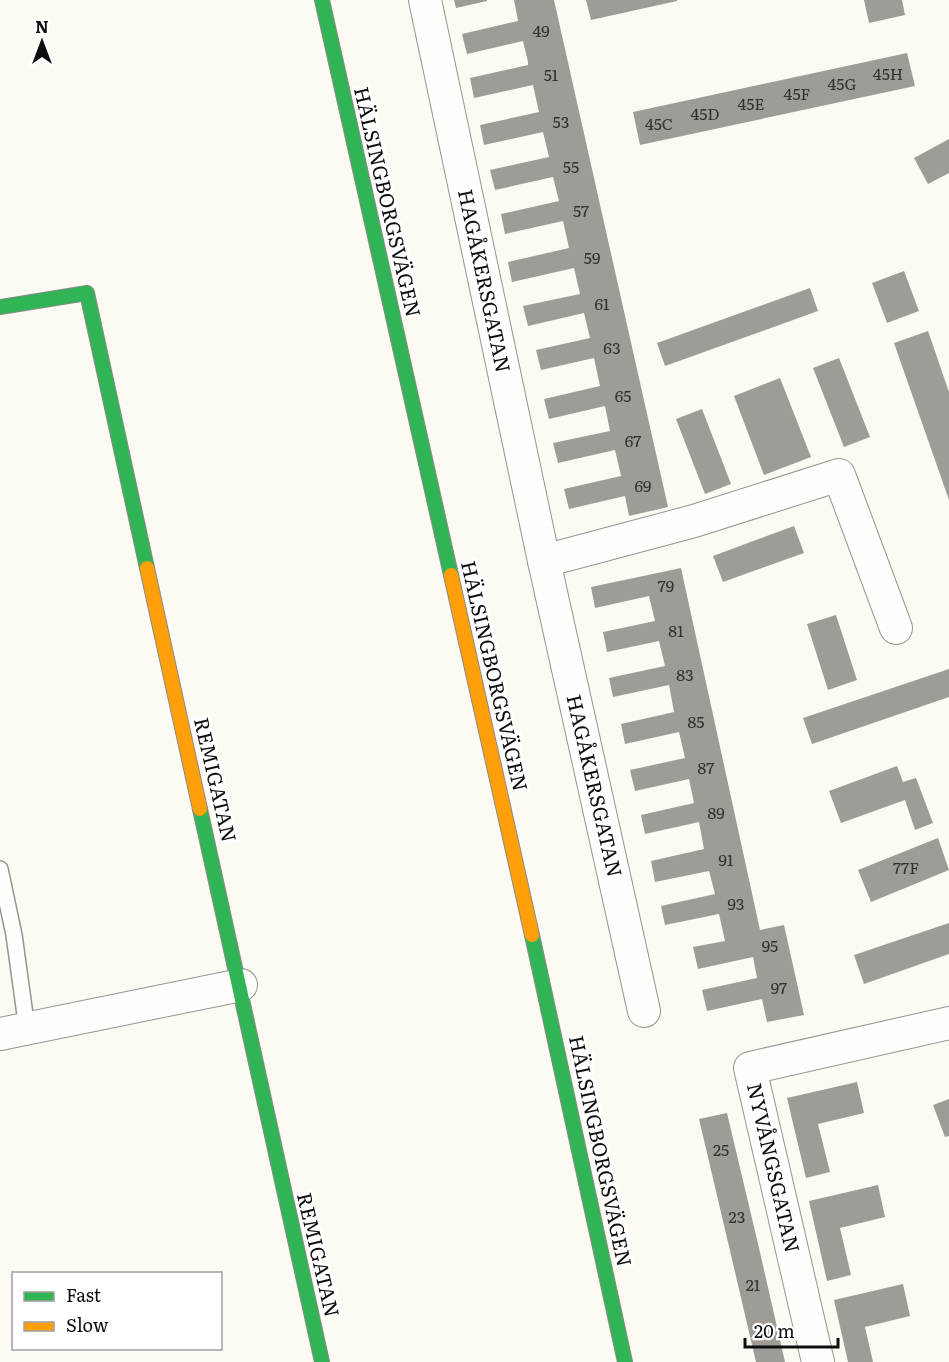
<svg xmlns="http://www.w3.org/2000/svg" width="949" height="1362" font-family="Literata,serif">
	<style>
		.building { fill: #9f9c98 }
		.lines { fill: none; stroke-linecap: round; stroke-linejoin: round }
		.lane-casing { stroke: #959491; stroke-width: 18 }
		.street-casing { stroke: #959491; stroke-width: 34 }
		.fast-casing { stroke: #8c8b87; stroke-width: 16 }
		.slow-casing { stroke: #8c8b87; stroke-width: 16 }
		.lane { stroke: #fffefd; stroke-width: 15 }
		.street { stroke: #fffefd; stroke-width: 32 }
		.fast { stroke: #30b455; stroke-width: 14 }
		.slow { stroke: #ff9f0a; stroke-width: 14 }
		.labels { text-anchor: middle; stroke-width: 6; stroke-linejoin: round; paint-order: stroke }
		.number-label { font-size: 16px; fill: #323230 }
		.street-label { font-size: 20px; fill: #0e0e0e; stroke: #fff }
	</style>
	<rect width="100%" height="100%" fill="#fcfaf2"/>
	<g class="building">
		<path d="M454 0H487V1L456 8Z"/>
		<path d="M514 0H554L668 507 629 516 625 496 569 509 564 489 621 476 615 450 558 463 553 443 610 431 605 406 549 419 544 399 600 386 594 358 541 370 536 350 590 338 584 313 528 326 523 306 580 294 574 268 512 282 508 262 569 248 563 221 505 234 501 214 559 201 553 177 495 190 490 170 549 157 543 132 484 145 480 125 539 112 533 85 474 98 470 78 528 65V62L523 41 467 54 462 34 518 21Z"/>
		<path d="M586 0H677V1L591 20Z"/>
		<path d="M864 0H902L905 15 869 23Z"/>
		<path d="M907 53 915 86 640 145 633 112Z"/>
		<path d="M949 139V173L928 184 914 158Z"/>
		<path d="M904 271 919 311 887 323 872 283Z"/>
		<path d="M810 288 818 311 665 366 657 343Z"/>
		<path d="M928 331 949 392V500L894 343Z"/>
		<path d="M839 358 870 437 844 447 813 368Z"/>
		<path d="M780 378 811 457 764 475 734 396Z"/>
		<path d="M702 409 731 484 705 494 676 419Z"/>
		<path d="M794 526 804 553 723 582 713 556Z"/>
		<path d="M681 568 760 930 784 925 804 1015 767 1022 762 999 707 1011 702 990 757 978 753 957 698 969 693 947 725 941 719 914 665 925 661 906 715 894 709 871 655 882 651 861 704 849 699 822 645 834 641 815 694 803 689 779 635 791 630 770 685 758 679 732 625 744 621 724 674 712 669 685 613 697 609 678 665 666 659 641 607 652 603 632 655 621 649 596 595 608 591 587Z"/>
		<path d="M836 615 857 680 828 690 807 624Z"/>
		<path d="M949 669V697L812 744 803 718Z"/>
		<path d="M897 766 903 782 916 778 933 823 915 830 905 800 841 823 829 791Z"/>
		<path d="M938 838 949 870 871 902 858 870Z"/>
		<path d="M949 923V954L864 984 854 955Z"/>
		<path d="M857 1082 864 1113 818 1124 830 1172 806 1178 787 1098Z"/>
		<path d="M949 1099V1136L945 1137 933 1105Z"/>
		<path d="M727 1113 759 1248 785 1362H756L731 1255 699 1119Z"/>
		<path d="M878 1185 885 1217 840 1228 851 1275 827 1281 809 1201Z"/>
		<path d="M903 1284 910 1316 865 1327 873 1362H848L834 1300Z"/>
	</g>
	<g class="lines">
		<g class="lane-casing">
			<path id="lane" d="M0 869 14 935 27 1029"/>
		</g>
		<g class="street-casing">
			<g id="street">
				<path d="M425 0 544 561 644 1011"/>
				<path d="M544 561 694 521 839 475 896 628"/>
				<path d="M0 1034 241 985"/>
				<path d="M818 1362 750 1068 949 1023"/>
			</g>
		</g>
		<g class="fast-casing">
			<g id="fast">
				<path d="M322 0 451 575"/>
				<path d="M0 307 87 293 147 568"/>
				<path d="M200 809 322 1362"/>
				<path d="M532 935 625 1362"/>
			</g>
		</g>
		<g class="slow-casing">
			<g id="slow">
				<path d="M147 568 200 809"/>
				<path d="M451 575 532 935"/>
			</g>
		</g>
		<use href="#lane" class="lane"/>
		<use href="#street" class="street"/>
		<use href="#fast" class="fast"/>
		<use href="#slow" class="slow"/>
	</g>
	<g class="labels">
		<g class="number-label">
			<text x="541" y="37">49</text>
			<text x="888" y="80">45H</text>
			<text x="551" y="81">51</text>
			<text x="842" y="90">45G</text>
			<text x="797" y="100">45F</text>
			<text x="751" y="110">45E</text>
			<text x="705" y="120">45D</text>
			<text x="561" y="128">53</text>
			<text x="659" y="130">45C</text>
			<text x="571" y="173">55</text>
			<text x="581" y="217">57</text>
			<text x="592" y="264">59</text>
			<text x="602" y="310">61</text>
			<text x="612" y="354">63</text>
			<text x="623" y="402">65</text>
			<text x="633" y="447">67</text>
			<text x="643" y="492">69</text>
			<text x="666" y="592">79</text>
			<text x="676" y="637">81</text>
			<text x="685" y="681">83</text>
			<text x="696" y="728">85</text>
			<text x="706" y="774">87</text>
			<text x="716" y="819">89</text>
			<text x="726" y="866">91</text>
			<text x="906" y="874">77F</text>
			<text x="736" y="910">93</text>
			<text x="770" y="952">95</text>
			<text x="779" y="994">97</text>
			<text x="721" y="1156">25</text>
			<text x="737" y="1223">23</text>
			<text x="753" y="1291">21</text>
		</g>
		<g class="street-label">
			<text transform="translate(387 202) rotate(77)" y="7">HÄLSINGBORGSVÄGEN</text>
			<text transform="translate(484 281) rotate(78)" y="7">HAGÅKERSGATAN</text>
			<text transform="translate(494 676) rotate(77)" y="7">HÄLSINGBORGSVÄGEN</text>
			<text transform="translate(215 780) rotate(77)" y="7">REMIGATAN</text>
			<text transform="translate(594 786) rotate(77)" y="7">HAGÅKERSGATAN</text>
			<text transform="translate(600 1151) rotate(78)" y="7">HÄLSINGBORGSVÄGEN</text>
			<text transform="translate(773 1168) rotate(77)" y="7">NYVÅNGSGATAN</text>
			<text transform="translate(318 1255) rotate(77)" y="7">REMIGATAN</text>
		</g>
	</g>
	<rect x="12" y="1272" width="210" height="78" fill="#ffffff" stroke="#9f9f9f" stroke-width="1.5"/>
	<rect x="24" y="1292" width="30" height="9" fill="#30b455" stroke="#9f9f9f" stroke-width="1.5"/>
	<text x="66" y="1302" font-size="18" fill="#0e0e0e">Fast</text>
	<rect x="24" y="1322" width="30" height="9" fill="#ff9f0a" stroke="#9f9f9f" stroke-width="1.5"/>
	<text x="66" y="1332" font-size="18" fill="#0e0e0e">Slow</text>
	<g transform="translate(42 42)" stroke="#ffffff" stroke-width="4.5" paint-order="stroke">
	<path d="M0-4.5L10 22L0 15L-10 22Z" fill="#0e0e0e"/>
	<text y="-9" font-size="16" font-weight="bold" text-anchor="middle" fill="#0e0e0e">N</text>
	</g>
	<path d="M745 1338v9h93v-9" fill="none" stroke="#0e0e0e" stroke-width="3"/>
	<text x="754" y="1338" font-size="18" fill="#0e0e0e" stroke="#ffffff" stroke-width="4.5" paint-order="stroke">20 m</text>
</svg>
